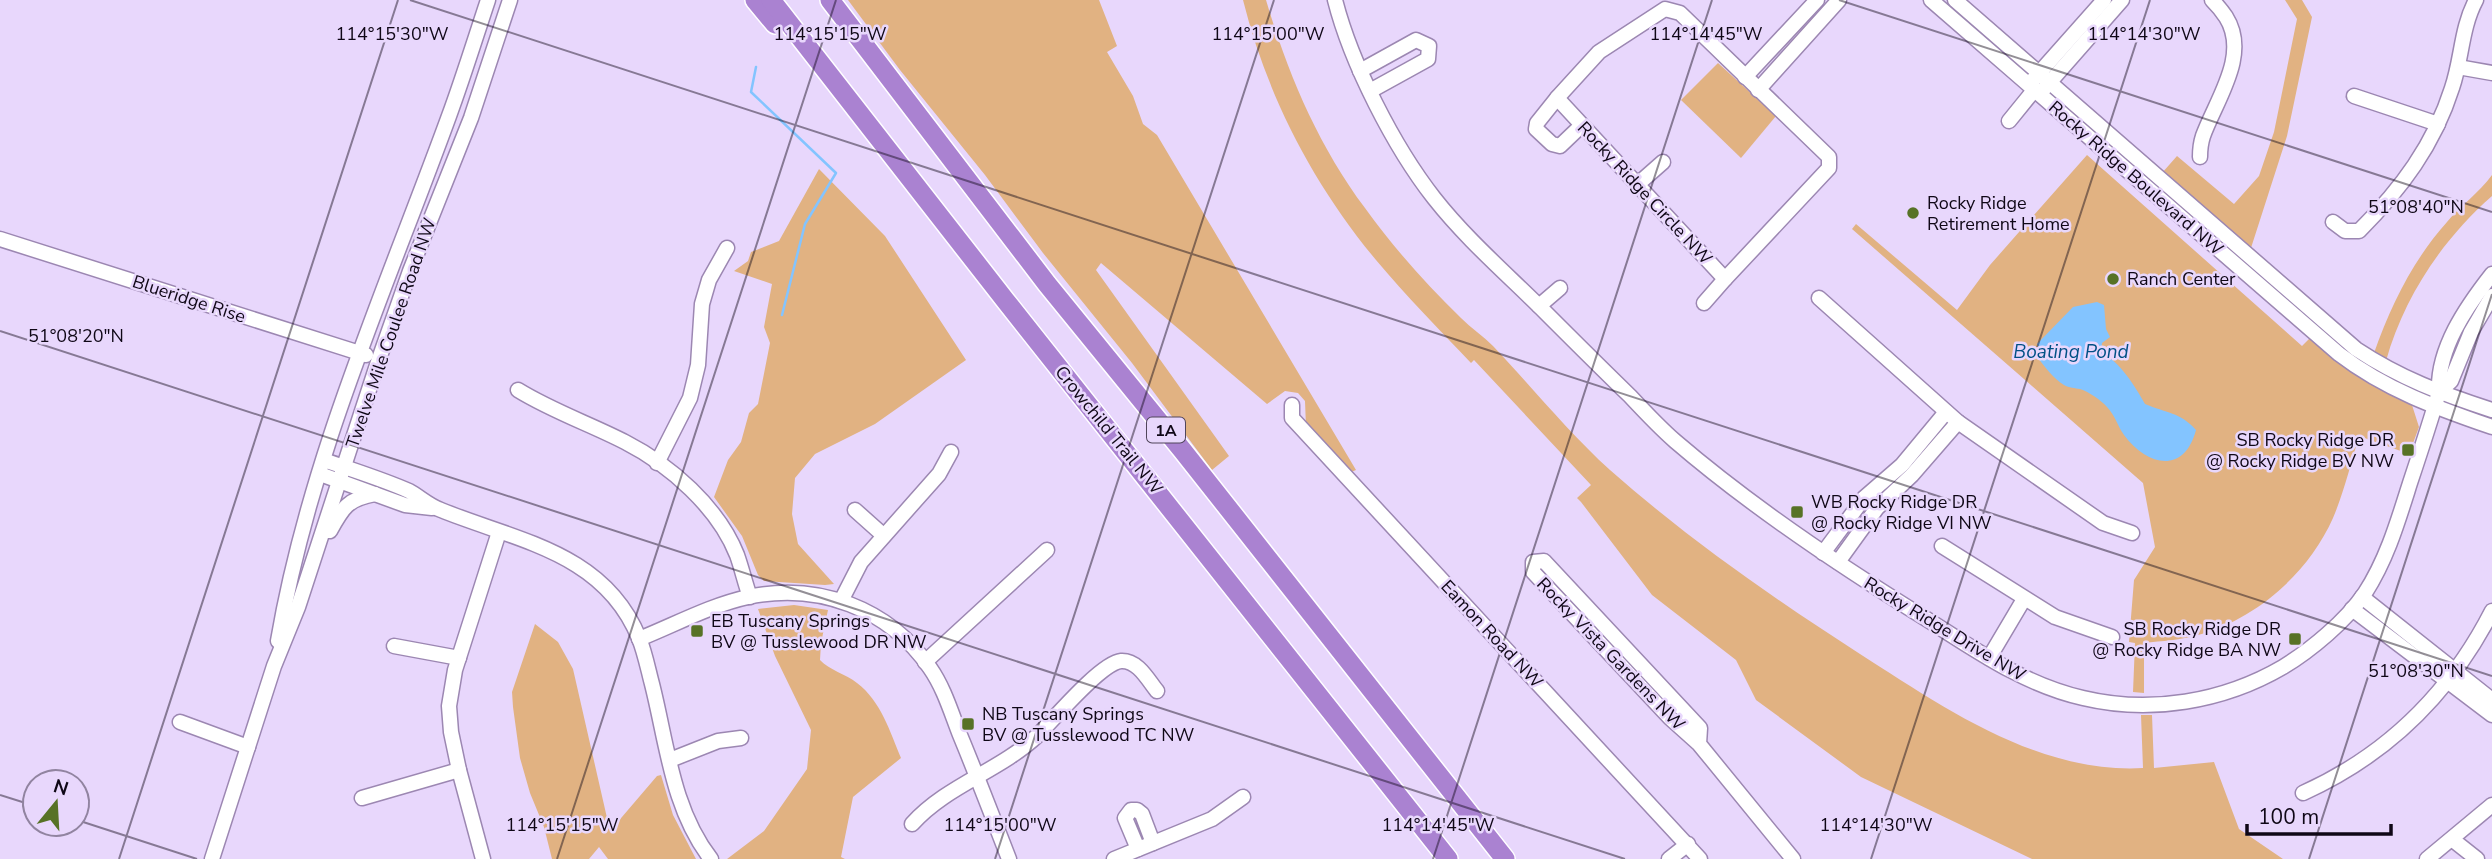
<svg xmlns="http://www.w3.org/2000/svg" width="2492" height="859" font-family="'Nunito Sans',sans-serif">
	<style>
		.green { fill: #e1b282 }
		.water { fill: #83c4ff }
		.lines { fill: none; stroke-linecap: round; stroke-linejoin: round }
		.stream { stroke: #83c4ff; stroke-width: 2.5 }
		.minor-casing { stroke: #9c87b2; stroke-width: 17 }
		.highway-casing { stroke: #fff; stroke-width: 22 }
		.minor { stroke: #fff; stroke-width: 14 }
		.highway { stroke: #aa82d1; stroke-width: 19 }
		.ticks { fill: none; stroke: #0f0716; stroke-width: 2; stroke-opacity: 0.45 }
		.poi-dot { fill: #577226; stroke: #e8d7fc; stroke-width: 2.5 }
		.labels { text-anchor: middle; stroke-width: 5; stroke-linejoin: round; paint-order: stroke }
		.shield { fill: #e8d7fc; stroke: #50455b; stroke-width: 2 }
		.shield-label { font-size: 16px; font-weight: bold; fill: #0f0716 }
		.street-label { font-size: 18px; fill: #0f0716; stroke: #e8d7fc }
		.poi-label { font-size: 18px; fill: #0f0716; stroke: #e8d7fc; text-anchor: start }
		.water-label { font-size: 19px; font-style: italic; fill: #005085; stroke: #e8d7fc }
		.ticks-label { font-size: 18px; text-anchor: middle; fill: #0f0716; stroke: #e8d7fc; stroke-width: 5; stroke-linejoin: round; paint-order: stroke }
	</style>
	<rect width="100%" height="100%" fill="#e8d7fc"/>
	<g class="green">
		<path d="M848 0H1099L1117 46 1107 52 1133 96 1143 124 1157 135 1356 470 1349 473 1306 427 1305 401 1298 393 1285 391 1267 404 1101 263 1096 270 1229 456 1212 470 1132 363 1043 253 985 175 900 70Z"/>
		<path d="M1243 0H1266C1288 74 1318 145 1365 208 1393 247 1426 284 1461 318 1471 328 1483 336 1493 346 1531 386 1569 433 1610 470 1687 538 1773 598 1860 654 1943 707 2038 774 2143 768L2141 715H2152L2154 768 2214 762 2239 829 2283 859H2032L1861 777 1756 700 1736 660 1652 595 1581 502 1577 498 1591 485 1474 360 1471 363C1439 329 1406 296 1376 260 1313 184 1267 96 1243 0Z"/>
		<path d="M2285 0H2302L2312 17 2287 136 2250 251 2162 173 2177 156 2234 204 2259 176 2274 132 2297 19Z"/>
		<path d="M1718 63 1776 116 1741 158 1681 100Z"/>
		<path d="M2087 155 2302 346 2310 338C2342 364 2374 386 2412 405L2419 427 2409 454 2359 436C2351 463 2344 492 2333 518 2308 574 2256 619 2198 635 2181 640 2162 641 2144 643V693L2133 692 2135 643 2129 642 2134 580 2155 547 2143 483 1852 229 1856 224 1957 310 1990 265Z"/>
		<path d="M819 169 885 236 966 360 875 424 815 454 795 478 792 514 798 544 834 584 825 585 764 581 758 575 742 536 714 497 728 460 741 442 749 413 758 404 770 343 764 327 772 284 734 271 748 261 751 252 779 241Z"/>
		<path d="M2492 175V196C2442 240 2404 297 2386 361L2374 353C2391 305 2413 260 2447 222 2461 205 2479 193 2492 175Z"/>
		<path d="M794 605 828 610 821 643 820 660C829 670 846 674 857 683 881 701 890 732 901 758L853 797 841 857 845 859H727L764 831 807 769 811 730 775 656 758 609Z"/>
		<path d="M535 624 558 642 573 669 610 831 657 776 661 775 673 815 696 859H608L599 847 589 859H552L544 827 530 793 520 758 513 707 512 692Z"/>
	</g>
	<path class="water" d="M2097 302 2104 305 2106 329 2110 337 2102 343 2101 352C2120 362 2135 386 2145 404 2166 413 2180 412 2196 430 2184 475 2147 466 2124 435 2118 427 2115 415 2107 407 2101 400 2089 392 2080 389 2075 388 2069 388 2064 385 2054 379 2045 367 2038 358L2040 352 2037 344 2073 307Z"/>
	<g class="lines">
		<path class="stream" d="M756 67 751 92 836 173 805 224 782 315"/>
		<g class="minor-casing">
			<g id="minor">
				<path d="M1335 0C1351 63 1394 147 1434 198 1467 240 1508 275 1545 312 1573 340 1601 368 1630 396 1644 411 1659 427 1675 441 1753 508 1840 566 1928 620 1977 651 2025 685 2083 698 2150 714 2223 702 2283 667 2311 650 2346 621 2365 593 2387 559 2398 521 2410 483 2420 453 2430 423 2439 392 2437 349 2466 307 2492 274"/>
				<path d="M1931 0 2339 354C2386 390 2437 408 2492 427"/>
				<path d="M1955 0 2356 349C2400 378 2442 394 2492 410"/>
				<path d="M1665 9 1680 13 1829 157V168L1725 279 1557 98 1599 52Z"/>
				<path d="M2458 67 2492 73"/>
				<path d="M1360 71 1416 40 1429 46 1428 59 1370 91"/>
				<path d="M1745 77 1817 0"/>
				<path d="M2033 80 2104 0"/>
				<path d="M1758 90 1839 0"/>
				<path d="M2043 90 2122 0"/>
				<path d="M2354 96 2438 124"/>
				<path d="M1557 98 1537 123 1536 129 1552 144 1560 146 1582 125"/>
				<path d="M2009 121 2035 89"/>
				<path d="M2200 157C2200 150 2201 142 2203 136 2216 100 2250 55 2226 17 2222 11 2217 5 2212 0"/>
				<path d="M1638 184 1663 162"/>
				<path d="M2333 222 2345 231H2359C2401 189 2434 145 2452 88 2462 59 2461 28 2476 0"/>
				<path d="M0 239 366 355"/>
				<path d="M1819 298 1958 422 2103 523 2132 533"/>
				<path d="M1704 303 1725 279"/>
				<path d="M1539 306 1560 288"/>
				<path d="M518 390C552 411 590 424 625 442 670 465 718 507 737 555 742 569 745 583 750 597"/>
				<path d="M2439 392 2451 381 2471 332 2492 296"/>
				<path d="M1292 405V418L1700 859"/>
				<path d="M324 460C352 470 382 479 409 491 420 497 429 506 441 510 517 541 604 552 639 638 645 653 648 669 652 684 667 743 672 809 711 859"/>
				<path d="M657 463 690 398 698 365 702 304 709 280 727 248"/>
				<path d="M320 474 405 505 432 508"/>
				<path d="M855 510 883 535"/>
				<path d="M330 531C343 507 348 499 375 494"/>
				<path d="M1942 546 2055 617 2112 637"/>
				<path d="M1823 553 1864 498 1902 465 1946 412"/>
				<path d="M1838 562 1877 508 1912 475 1958 422"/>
				<path d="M2362 597 2492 700"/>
				<path d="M841 601 861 562 939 474 951 452"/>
				<path d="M2352 609 2492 715"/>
				<path d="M639 639C674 625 711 605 748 597 818 582 889 608 930 668 944 688 951 712 960 735 977 776 993 818 1009 859"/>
				<path d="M278 641C309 459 386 289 449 116 463 78 475 39 488 0"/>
				<path d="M394 646 459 658"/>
				<path d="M1989 658 2024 599"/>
				<path d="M925 662 1047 550"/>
				<path d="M180 722 248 747"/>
				<path d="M1699 744 1700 728 1544 561 1533 562V572L1670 718 1699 744 1793 859"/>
				<path d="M670 760 718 741 741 738"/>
				<path d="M2303 793C2387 755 2450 693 2492 611"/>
				<path d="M362 798 459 770"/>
				<path d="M912 824C947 785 1000 771 1038 735 1054 719 1101 663 1121 661 1138 660 1148 680 1157 691"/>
				<path d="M2453 840 2477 859"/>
				<path d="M1138 849 1125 818 1131 810H1137L1142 814 1153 843"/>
				<path d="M212 859 274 666 298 607 379 359 410 271 471 118 510 0"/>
				<path d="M483 859 459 770 451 732 449 706 455 670 499 532"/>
				<path d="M1114 859 1212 819 1243 797"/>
				<path d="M1669 859 1688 844"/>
				<path d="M2427 859 2492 805"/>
			</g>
		</g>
		<g class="highway-casing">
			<g id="highway">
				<path d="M755 0 775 24"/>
				<path d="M771 0 1005 300 1448 859"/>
				<path d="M830 0 1047 284 1183 451 1505 859"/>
			</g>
		</g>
		<use href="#minor" class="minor"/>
		<use href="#highway" class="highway"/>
	</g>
	<path class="ticks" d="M410 0 2492 676M1839 0 2492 212M0 331 1625 859M0 795 35 806M77 820 197 859M119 859 398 0M557 859 836 0M995 859 1274 0M1433 859 1712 0M1871 859 2150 0M2309 859 2492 294"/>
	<g class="poi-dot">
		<circle cx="1913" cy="213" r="7"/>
		<circle cx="2113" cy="279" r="7"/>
		<rect x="2401" y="443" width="14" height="14" rx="3.5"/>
		<rect x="1790" y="505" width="14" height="14" rx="3.5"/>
		<rect x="690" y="624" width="14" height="14" rx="3.5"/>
		<rect x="2288" y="632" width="14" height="14" rx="3.5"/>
		<rect x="961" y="717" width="14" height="14" rx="3.5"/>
	</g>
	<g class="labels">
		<rect class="shield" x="1147" y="417.5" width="38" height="25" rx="5"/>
		<g class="shield-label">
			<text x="1166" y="436">1A</text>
		</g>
		<g class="street-label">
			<text transform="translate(2136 178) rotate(41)" y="6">Rocky Ridge Boulevard NW</text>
			<text transform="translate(1645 193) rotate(47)" y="6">Rocky Ridge Circle NW</text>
			<text transform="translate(189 299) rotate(18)" y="6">Blueridge Rise</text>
			<text transform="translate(391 333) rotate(-71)" y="6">Twelve Mile Coulee Road NW</text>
			<text transform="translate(1109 430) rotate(51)" y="6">Crowchild Trail NW</text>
			<text transform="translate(1945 629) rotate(31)" y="6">Rocky Ridge Drive NW</text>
			<text transform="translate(1492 634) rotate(47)" y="6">Eamon Road NW</text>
			<text transform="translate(1611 654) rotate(46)" y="6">Rocky Vista Gardens NW</text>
		</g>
		<g class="poi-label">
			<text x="1927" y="209">Rocky Ridge<tspan x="1927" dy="21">Retirement Home</tspan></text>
			<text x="2127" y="285">Ranch Center</text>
			<text x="2394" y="446" text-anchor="end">SB Rocky Ridge DR<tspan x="2394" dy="21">@ Rocky Ridge BV NW</tspan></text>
			<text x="1811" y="508">WB Rocky Ridge DR<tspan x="1811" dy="21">@ Rocky Ridge VI NW</tspan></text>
			<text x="711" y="627">EB Tuscany Springs<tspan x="711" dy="21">BV @ Tusslewood DR NW</tspan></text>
			<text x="2281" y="635" text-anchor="end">SB Rocky Ridge DR<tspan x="2281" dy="21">@ Rocky Ridge BA NW</tspan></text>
			<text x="982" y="720">NB Tuscany Springs<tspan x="982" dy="21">BV @ Tusslewood TC NW</tspan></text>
		</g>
		<g class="water-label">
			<text x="2071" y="358">Boating Pond</text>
		</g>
	</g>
	<g class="ticks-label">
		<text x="392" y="40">114°15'30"W</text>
		<text x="830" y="40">114°15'15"W</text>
		<text x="1268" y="40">114°15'00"W</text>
		<text x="1706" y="40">114°14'45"W</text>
		<text x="2144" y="40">114°14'30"W</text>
		<text x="2416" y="213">51°08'40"N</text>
		<text x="76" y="342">51°08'20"N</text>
		<text x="2416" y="677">51°08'30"N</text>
		<text x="562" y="831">114°15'15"W</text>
		<text x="1000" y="831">114°15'00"W</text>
		<text x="1438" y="831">114°14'45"W</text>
		<text x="1876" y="831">114°14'30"W</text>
	</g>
	<g transform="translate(56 803) rotate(18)"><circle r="33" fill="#e8d7fc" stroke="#9184a0" stroke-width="2"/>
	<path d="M0-5L12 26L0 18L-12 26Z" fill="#577226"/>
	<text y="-10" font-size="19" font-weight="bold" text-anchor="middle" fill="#0f0716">N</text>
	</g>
	<path d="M2247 824v10h144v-10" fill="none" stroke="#0f0716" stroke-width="3.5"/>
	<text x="2258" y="824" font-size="21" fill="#0f0716" stroke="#e8d7fc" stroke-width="5" paint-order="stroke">100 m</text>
</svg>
